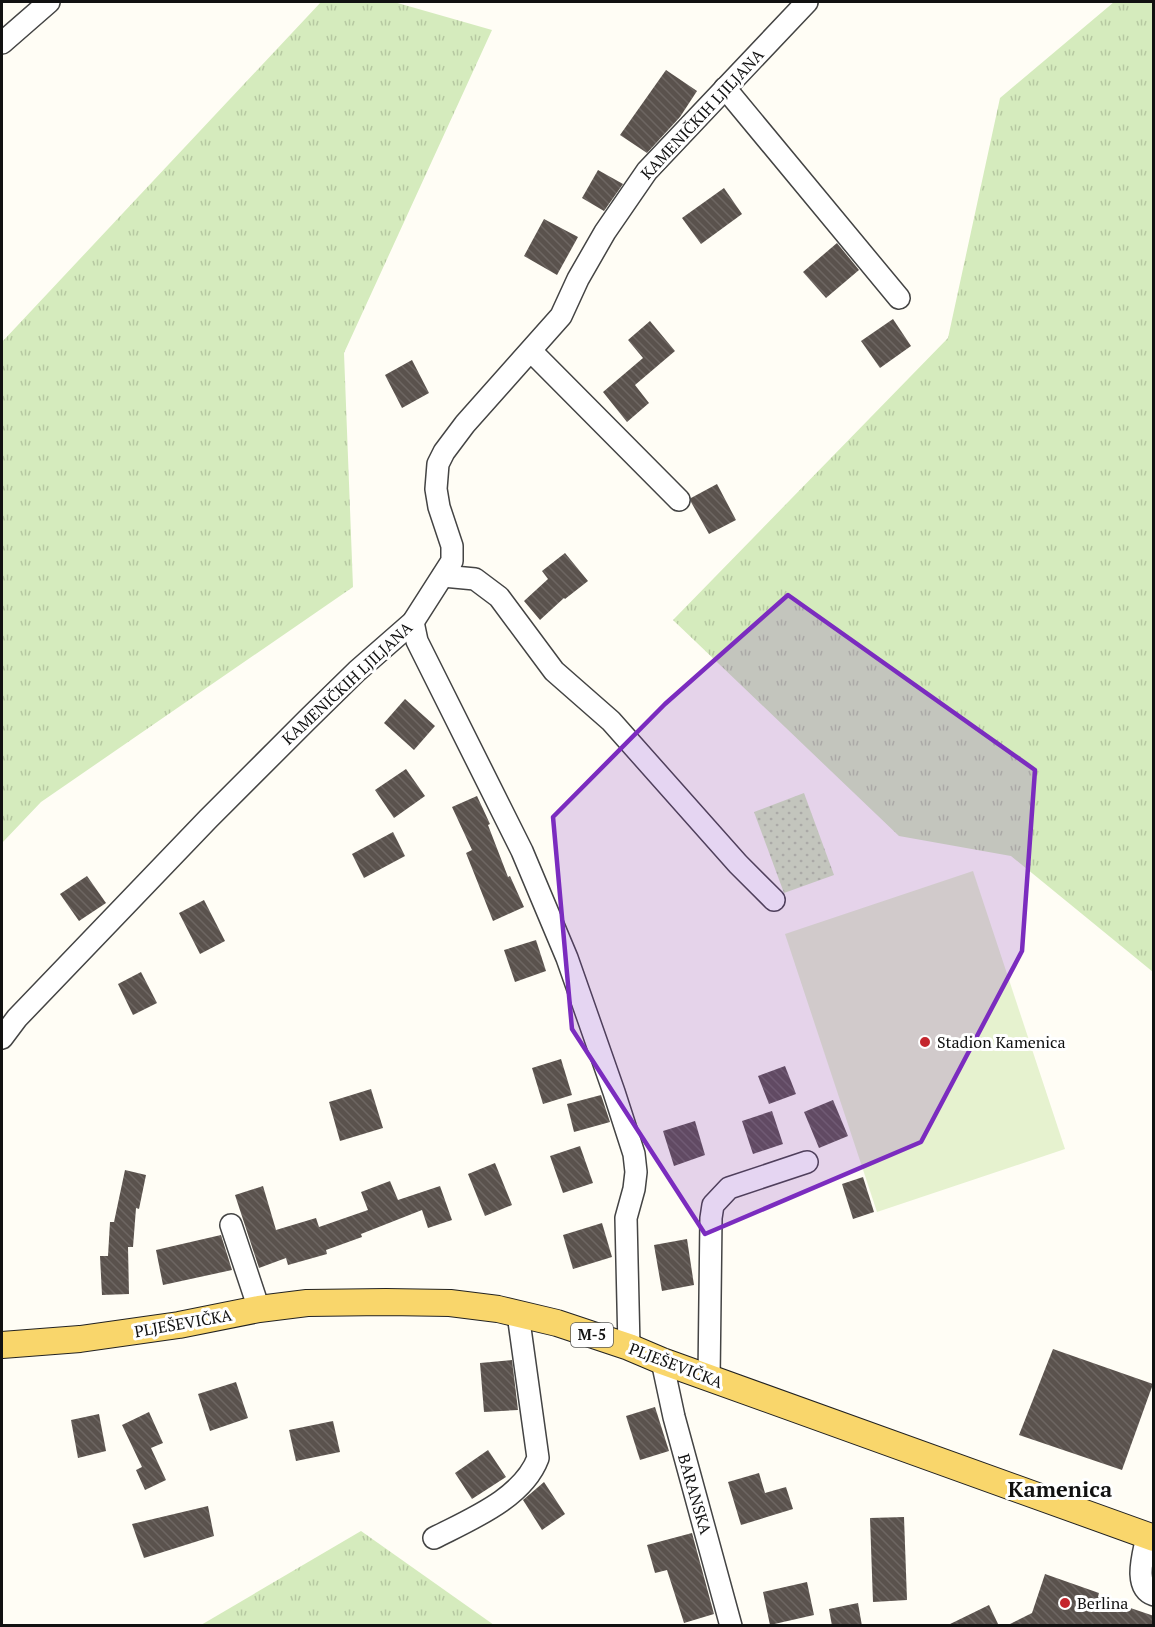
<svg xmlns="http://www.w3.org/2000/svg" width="1155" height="1627" font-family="'PT Serif',serif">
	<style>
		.grass { fill: url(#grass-tufts) }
		.park { fill: url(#park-dots) }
		.pitch { fill: #e6f2cf }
		.building { fill: url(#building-back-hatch) }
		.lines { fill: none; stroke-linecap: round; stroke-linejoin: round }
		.minor-casing { stroke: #444; stroke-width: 24 }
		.major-casing { stroke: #222; stroke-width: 28 }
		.minor { stroke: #fff; stroke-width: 21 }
		.major { stroke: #f9d66b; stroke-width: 26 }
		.marked { fill: #7b2cbf; fill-opacity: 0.2; stroke: #7b2cbf; stroke-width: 4.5; stroke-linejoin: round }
		.poi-dot { fill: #c4262e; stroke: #fff; stroke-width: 2 }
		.labels { text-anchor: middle; stroke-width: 6; stroke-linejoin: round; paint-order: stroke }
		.shield { fill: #fff; stroke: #585858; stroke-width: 1.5 }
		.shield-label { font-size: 15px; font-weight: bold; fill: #111 }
		.street-label { font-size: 16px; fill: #111; stroke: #fff }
		.poi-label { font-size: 16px; fill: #111; stroke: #fff; text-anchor: start }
		.district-label { font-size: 22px; font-weight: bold; fill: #111; stroke: #fff }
	</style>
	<defs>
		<pattern id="grass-tufts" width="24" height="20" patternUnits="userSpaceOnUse" patternTransform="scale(1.5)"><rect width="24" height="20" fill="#d5ebbd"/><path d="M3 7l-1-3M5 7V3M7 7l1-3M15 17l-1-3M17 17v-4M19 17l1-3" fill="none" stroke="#b6c8a1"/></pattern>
		<pattern id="park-dots" width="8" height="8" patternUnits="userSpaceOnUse" patternTransform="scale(1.5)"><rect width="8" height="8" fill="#d5ebbd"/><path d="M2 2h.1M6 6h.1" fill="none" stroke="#b6c8a1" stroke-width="1.8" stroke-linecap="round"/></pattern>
		<pattern id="building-back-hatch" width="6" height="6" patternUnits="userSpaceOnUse" patternTransform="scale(1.5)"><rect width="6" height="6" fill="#5a524d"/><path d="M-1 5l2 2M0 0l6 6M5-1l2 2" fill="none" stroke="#6d6662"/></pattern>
	</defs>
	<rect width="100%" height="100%" fill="#fffdf5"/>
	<g class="grass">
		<path d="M321 2H394L492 30 344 353 353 587 41 802 2 843V342Z"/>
		<path d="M1114 2H1154L1153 972 1011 856 899 836 673 620 948 338 1000 98Z"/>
		<path d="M361 1531 494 1625H201Z"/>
	</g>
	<path class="park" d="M804 793 834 875 784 893 754 812Z"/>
	<path class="pitch" d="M973 871 1065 1149 877 1212 785 934Z"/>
	<g class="building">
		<path d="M666 70 697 91 680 117 647 153 620 135Z"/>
		<path d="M598 170 623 184 604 211 582 198Z"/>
		<path d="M724 188 742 214 701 244 682 218Z"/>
		<path d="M544 219 578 237 557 275 524 256Z"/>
		<path d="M837 243 859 270 826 298 803 272Z"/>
		<path d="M893 319 911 346 880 368 861 341Z"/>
		<path d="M650 321 675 351 635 385 649 403 627 422 603 392 643 358 628 340Z"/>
		<path d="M412 360 429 393 402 408 385 375Z"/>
		<path d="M717 484 736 520 709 534 691 502V498Z"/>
		<path d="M565 553 588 581 565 599 564 598 540 620 524 601 548 579 542 571Z"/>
		<path d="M405 699 435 726 414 750 384 723Z"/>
		<path d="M406 769 425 796 394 818 375 790Z"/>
		<path d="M477 796 490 824 488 825 508 877 510 876 524 907 493 921 466 853 472 850 452 807Z"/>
		<path d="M393 832 405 856 364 878 352 854Z"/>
		<path d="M87 876 106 903 79 921 60 894Z"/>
		<path d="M204 900 225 941 200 954 179 913Z"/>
		<path d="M536 940 546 971 515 982 504 950Z"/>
		<path d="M141 972 157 1003 133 1015 118 984Z"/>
		<path d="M561 1059 572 1095 543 1104 532 1068Z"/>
		<path d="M785 1066 796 1094 769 1104 758 1076Z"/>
		<path d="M371 1089 383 1128 340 1141 329 1102Z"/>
		<path d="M601 1095 610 1122 574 1132 567 1104Z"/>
		<path d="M833 1100 848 1136 819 1148 804 1112Z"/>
		<path d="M772 1111 783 1144 753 1154 742 1121Z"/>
		<path d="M695 1121 705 1155 674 1166 663 1131Z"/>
		<path d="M580 1146 593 1183 563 1193 550 1156Z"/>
		<path d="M495 1163 512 1205 485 1216 468 1174Z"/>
		<path d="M125 1170 146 1175 139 1209 136 1208 133 1247H128L129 1294 102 1295 100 1256H108L110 1222H114Z"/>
		<path d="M863 1177 874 1212 853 1219 842 1184Z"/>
		<path d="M390 1181 398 1200 440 1186 452 1220 428 1228 422 1210 361 1234 362 1237 326 1250 327 1254 288 1265 286 1258 259 1268 235 1195 263 1186 276 1230 316 1218 319 1227 368 1210 361 1192Z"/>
		<path d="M602 1223 612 1257 573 1269 563 1235Z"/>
		<path d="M221 1235 232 1270 163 1285 156 1250Z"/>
		<path d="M687 1239 694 1285 662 1291 654 1245Z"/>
		<path d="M1053 1349 1153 1384 1122 1470 1019 1435Z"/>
		<path d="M512 1360 518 1410 484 1412 480 1363Z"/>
		<path d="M236 1382 248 1418 210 1431 198 1394Z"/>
		<path d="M655 1407 669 1451 640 1460 626 1416Z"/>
		<path d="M149 1412 163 1443 151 1448 166 1480 145 1490 136 1470 142 1467 122 1425Z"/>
		<path d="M99 1414 106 1451 78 1458 71 1420Z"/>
		<path d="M333 1421 340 1452 296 1461 289 1430Z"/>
		<path d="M488 1450 506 1477 472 1499 455 1473Z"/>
		<path d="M759 1473 765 1493 786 1487 793 1509 741 1525 728 1482Z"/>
		<path d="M544 1482 565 1514 542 1530 523 1500Z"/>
		<path d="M208 1506 214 1536 144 1558 132 1524Z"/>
		<path d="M904 1517 907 1600 873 1602 870 1518Z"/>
		<path d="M692 1533 714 1614 684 1623 667 1570 655 1573 647 1545Z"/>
		<path d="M1045 1574 1099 1593 1098 1597 1154 1616V1626H1006L1032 1613Z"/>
		<path d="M807 1582 814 1615 770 1625 763 1592Z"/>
		<path d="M858 1603 862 1626H832L829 1609Z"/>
		<path d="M989 1605 999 1626H946Z"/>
	</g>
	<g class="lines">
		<g class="minor-casing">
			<g id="minor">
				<path d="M2 43 49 2"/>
				<path d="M725 88 899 298"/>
				<path d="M531 351 679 500"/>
				<path d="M443 576 475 579 499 597 554 671 611 721 738 864 774 900"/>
				<path d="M413 622 417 641 522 851 567 958 614 1092 634 1154 636 1172 634 1189 626 1218 629 1347"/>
				<path d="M2 1038 17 1018 208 819 307 720 357 671 413 622 452 561V546L439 507 436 489 438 464 444 452 465 424 561 316 578 279 605 232 647 171 807 2"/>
				<path d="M231 1225 259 1309"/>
				<path d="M662 1361 674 1417 731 1626"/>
				<path d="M709 1379 711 1218 713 1205 729 1188 807 1162"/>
				<path d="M1147 1536C1144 1553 1132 1587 1154 1595"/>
				<path d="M434 1538C471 1519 523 1498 538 1458L518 1314"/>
			</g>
		</g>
		<g class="major-casing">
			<path id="major" d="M2 1345 80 1339 179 1325 259 1309 307 1303 386 1302 450 1303 498 1309 557 1323 629 1347 662 1361 1154 1538"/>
		</g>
		<use href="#minor" class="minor"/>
		<use href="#major" class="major"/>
	</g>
	<path class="marked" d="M788 595 1035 770 1022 951 921 1142 705 1234 572 1029 553 817 665 704Z"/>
	<g class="poi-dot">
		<circle cx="925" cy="1042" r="6"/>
		<circle cx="1065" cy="1603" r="6"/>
	</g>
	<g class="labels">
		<rect class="shield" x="571" y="1323" width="42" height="24" rx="4.5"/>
		<g class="shield-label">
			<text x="592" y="1340">M-5</text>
		</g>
		<g class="street-label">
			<text transform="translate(702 114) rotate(-47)" y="6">KAMENIČKIH LJILJANA</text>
			<text transform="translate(347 683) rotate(-43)" y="6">KAMENIČKIH LJILJANA</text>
			<text transform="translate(183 1323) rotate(-10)" y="6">PLJEŠEVIČKA</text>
			<text transform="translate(676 1365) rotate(21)" y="6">PLJEŠEVIČKA</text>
			<text transform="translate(695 1494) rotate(74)" y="6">BARANSKA</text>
		</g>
		<g class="poi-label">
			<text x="937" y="1048">Stadion Kamenica</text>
			<text x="1077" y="1609">Berlina</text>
		</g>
		<g class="district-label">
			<text x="1060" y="1497">Kamenica</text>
		</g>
	</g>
	<rect width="1155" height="1627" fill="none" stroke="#111111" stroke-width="6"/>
</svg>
